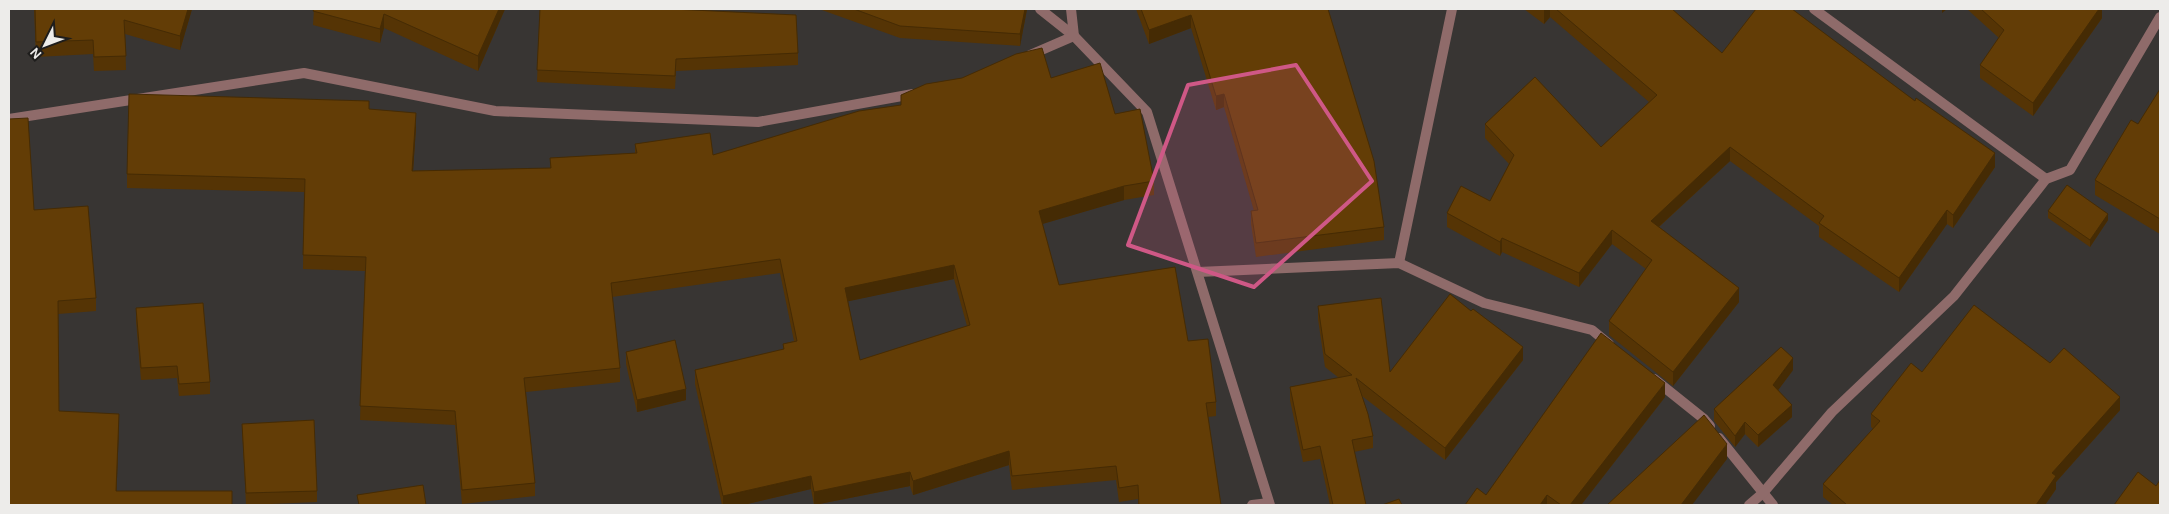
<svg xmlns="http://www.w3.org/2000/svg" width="2169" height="514" font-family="Karla,sans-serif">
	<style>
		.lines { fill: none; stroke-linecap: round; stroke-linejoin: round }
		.minor { stroke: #8f6b6a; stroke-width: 10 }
		.wall { fill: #553405; fill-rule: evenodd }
		.shaded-wall { fill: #452b04 }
		.building { fill: #633d06; stroke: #452b04; fill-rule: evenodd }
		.marked { fill: #cf5886; fill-opacity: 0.2; stroke: #cf5886; stroke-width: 4; stroke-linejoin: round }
	</style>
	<rect width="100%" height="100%" fill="#383533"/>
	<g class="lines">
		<g class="minor">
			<path d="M1040 9 1074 36 1147 112 1270 505"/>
			<path d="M1814 9 2046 179"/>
			<path d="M1030 55 1074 36 1071 9"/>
			<path d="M9 119 304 73 495 111 758 122 913 94"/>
			<path d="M1399 263 1452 9"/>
			<path d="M1198 272 1399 263 1484 303 1592 330 1609 344"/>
			<path d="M1654 379 1704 419 1710 426"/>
			<path d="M1719 438 1773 505"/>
			<path d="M1252 505 1269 503"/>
			<path d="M1749 505 1763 493 1832 412 1954 296 2046 179 2070 170 2160 17"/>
		</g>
	</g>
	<g class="wall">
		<path d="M34 9H192L180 50 125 34 126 70 94 71 93 54 36 57Z"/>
		<path d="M314 9H505L478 71 384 28 380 43 313 25Z"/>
		<path d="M540 9 798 53V65L676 71 675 89 537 82Z"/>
		<path d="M819 9H1027L1020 46 900 38Z"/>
		<path d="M1136 9H1328L1384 227V240L1256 257 1251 224V211H1254L1224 107 1216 110 1191 28 1149 44Z"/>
		<path d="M1524 9H1672L1722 53 1995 167 1953 228 1947 224 1899 292 1819 237V226L1730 161 1659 227 1739 302 1673 386 1609 335V321L1646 269 1612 244 1579 287 1502 252 1500 256 1447 227V213L1490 201 1509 164 1485 138V124L1601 147 1649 102 1550 17 1544 24Z"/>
		<path d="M1967 9H2102V18L2033 116 1980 78V65L1999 38Z"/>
		<path d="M1051 78 1115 114 1154 181V195L1124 200 1042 224 1059 285 1188 341 1216 402V416L1208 417 1221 505H1138V499L1119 502 1116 480 1012 490 1009 465 913 495 910 486 814 505 811 489 743 505H722L695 384V370L783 350V344L794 341 780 273 612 297 620 368V382L526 392 535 483V496L462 504 455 425 360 420 365 271 303 269 304 192 127 188V174L369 109 416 127 413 171 550 168V158L635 153V144L713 155 901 105V95ZM954 279 967 326 860 360 848 301Z"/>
		<path d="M2160 89V234L2095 195V180L2138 124Z"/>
		<path d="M34 210 96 298V311L58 314 59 411 119 428 9 505Z"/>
		<path d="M2048 211 2108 220 2090 247 2048 218Z"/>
		<path d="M1318 306 1390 372 1523 360 1445 460 1362 396 1373 436V448L1354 452 1366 505H1330L1320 459 1303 462 1290 400V387L1339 378 1325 367 1318 319Z"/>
		<path d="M136 308 210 382V394L179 396 177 378 141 380 136 320Z"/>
		<path d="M626 352 686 400 637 412 626 364Z"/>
		<path d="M2050 363 2120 410 2056 482V489L2045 505H1833L1823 497V484L1873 429 1871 427V414L1922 372Z"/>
		<path d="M1793 370 1778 390 1792 417 1758 447 1745 434 1735 447 1714 421V409Z"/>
		<path d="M1665 397 1581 505H1465L1486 495Z"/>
		<path d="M242 424 317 491V502L246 505Z"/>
	</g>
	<g class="shaded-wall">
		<path d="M188 9H192L180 50V36Z"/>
		<path d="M499 9H505L478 71V56Z"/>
		<path d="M1025 9H1027L1020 46V34Z"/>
		<path d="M1545 9H1550V17L1544 24V10Z"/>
		<path d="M1942 9H1947L1942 13Z"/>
		<path d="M2099 9H2102V18L2033 116V103Z"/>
		<path d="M384 14V28L380 43V29Z"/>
		<path d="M1191 15V28L1149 44V30Z"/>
		<path d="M1224 94V107L1216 110V96Z"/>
		<path d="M416 113V127L412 185V171Z"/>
		<path d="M1730 147V161L1651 234V221Z"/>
		<path d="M1995 153V167L1953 228V215Z"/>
		<path d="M1124 186V200L1039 225V211Z"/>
		<path d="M1947 210V224L1899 292V278Z"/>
		<path d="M2108 214V220L2090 247V240Z"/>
		<path d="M1612 230V244L1579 287V273Z"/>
		<path d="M1502 238V252L1500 256V242Z"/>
		<path d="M954 265V279L845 302V288Z"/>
		<path d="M1739 288V302L1673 386V372Z"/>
		<path d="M1523 347V360L1445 460V448Z"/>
		<path d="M1793 358V370L1773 397V385Z"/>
		<path d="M1665 383V397L1581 505H1570Z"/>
		<path d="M686 389V400L637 412V400Z"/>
		<path d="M2120 397V410L2056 482V489L2045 505H2036L2052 473Z"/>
		<path d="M1792 405V417L1758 447V435Z"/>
		<path d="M119 414V428L116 504V491Z"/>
		<path d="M1745 422V434L1735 447V436Z"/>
		<path d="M1727 444V459L1692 505H1681Z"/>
		<path d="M1009 451V465L913 495V481Z"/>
		<path d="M910 472V486L814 505V492Z"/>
		<path d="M811 476V489L743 505H723V496Z"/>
		<path d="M1547 495V505H1540Z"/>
	</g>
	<g class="building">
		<path d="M35 9H188L180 36 124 20 126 56 94 57 93 40 36 42Z"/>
		<path d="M314 9H499L478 56 384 14 380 29 313 11Z"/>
		<path d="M540 9H672L796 15 798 53 676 59 675 76 537 70Z"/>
		<path d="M854 9H1025L1020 34 900 26Z"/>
		<path d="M1141 9H1328L1374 161 1384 227 1256 243 1251 211 1258 210 1224 94 1216 96 1191 15 1149 30Z"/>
		<path d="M1556 9H1672L1722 53 1756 9H1792L1915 101 1916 98 1995 153 1953 215 1947 210 1899 278 1819 223 1824 216 1730 147 1651 221 1739 288 1673 372 1609 321 1652 260 1612 230 1579 273 1502 238 1500 242 1447 213 1461 186 1490 201 1514 155 1485 124 1535 77 1601 147 1657 95Z"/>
		<path d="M1981 9H2099L2033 103 1980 65 2004 30Z"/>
		<path d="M1042 48 1051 78 1100 63 1115 114 1140 109 1154 181 1124 186 1039 211 1059 285 1175 267 1188 341 1208 339 1216 402 1206 403 1221 505H1139L1138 485 1119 488 1116 466 1012 476 1009 451 913 481 910 472 814 492 811 476 723 496 695 370 784 349 783 344 797 341 780 259 611 283 620 368 524 378 535 483 462 490 455 411 360 406 366 257 303 255 305 179 127 174 129 94 369 101V109L416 113 412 171 551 168 550 158 637 153 635 144 710 133 713 155 859 111 901 105V95L926 84 962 78 1016 54ZM954 265 970 325 860 360 845 288Z"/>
		<path d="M2160 89V219L2095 180 2131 120 2138 124Z"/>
		<path d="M28 118 34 210 88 206 96 298 58 301 59 411 119 414 116 491H232V505H9V119Z"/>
		<path d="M2067 185 2108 214 2090 240 2048 211Z"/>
		<path d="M1450 294 1471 311 1473 309 1523 347 1445 448 1356 378 1368 414 1373 436 1352 440 1366 505H1333L1320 446 1303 450 1290 387 1352 375 1325 354 1318 306 1381 298 1390 372Z"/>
		<path d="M203 303 210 382 179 384 177 366 141 368 136 308Z"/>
		<path d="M1974 305 2050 363 2064 348 2120 397 2052 473 2056 476 2036 505H1847L1823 484 1880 421 1871 414 1911 363 1922 372Z"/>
		<path d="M1601 333 1665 383 1570 505H1561L1547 495 1540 505H1465L1477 488 1486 495Z"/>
		<path d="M675 340 686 389 637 400 626 352Z"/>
		<path d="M1781 347 1793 358 1773 385 1792 405 1758 435 1745 422 1735 436 1714 409Z"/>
		<path d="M1704 415 1727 444 1681 505H1607Z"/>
		<path d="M314 420 317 491 246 493 242 424Z"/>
		<path d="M2138 472 2156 486 2160 480V505H2114Z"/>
		<path d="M423 485 426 505H359L357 495Z"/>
		<path d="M1399 499 1402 505H1382Z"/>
	</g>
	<path class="marked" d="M1296 65 1372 181 1254 287 1128 245 1188 85Z"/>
	<rect width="2169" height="514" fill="none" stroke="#edecea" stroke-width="20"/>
	<g transform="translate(45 45) rotate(228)" stroke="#1e1d1c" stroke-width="4" paint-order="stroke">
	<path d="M0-4L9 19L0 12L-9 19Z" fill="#edecea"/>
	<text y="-8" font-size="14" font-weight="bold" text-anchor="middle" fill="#edecea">N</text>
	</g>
</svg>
